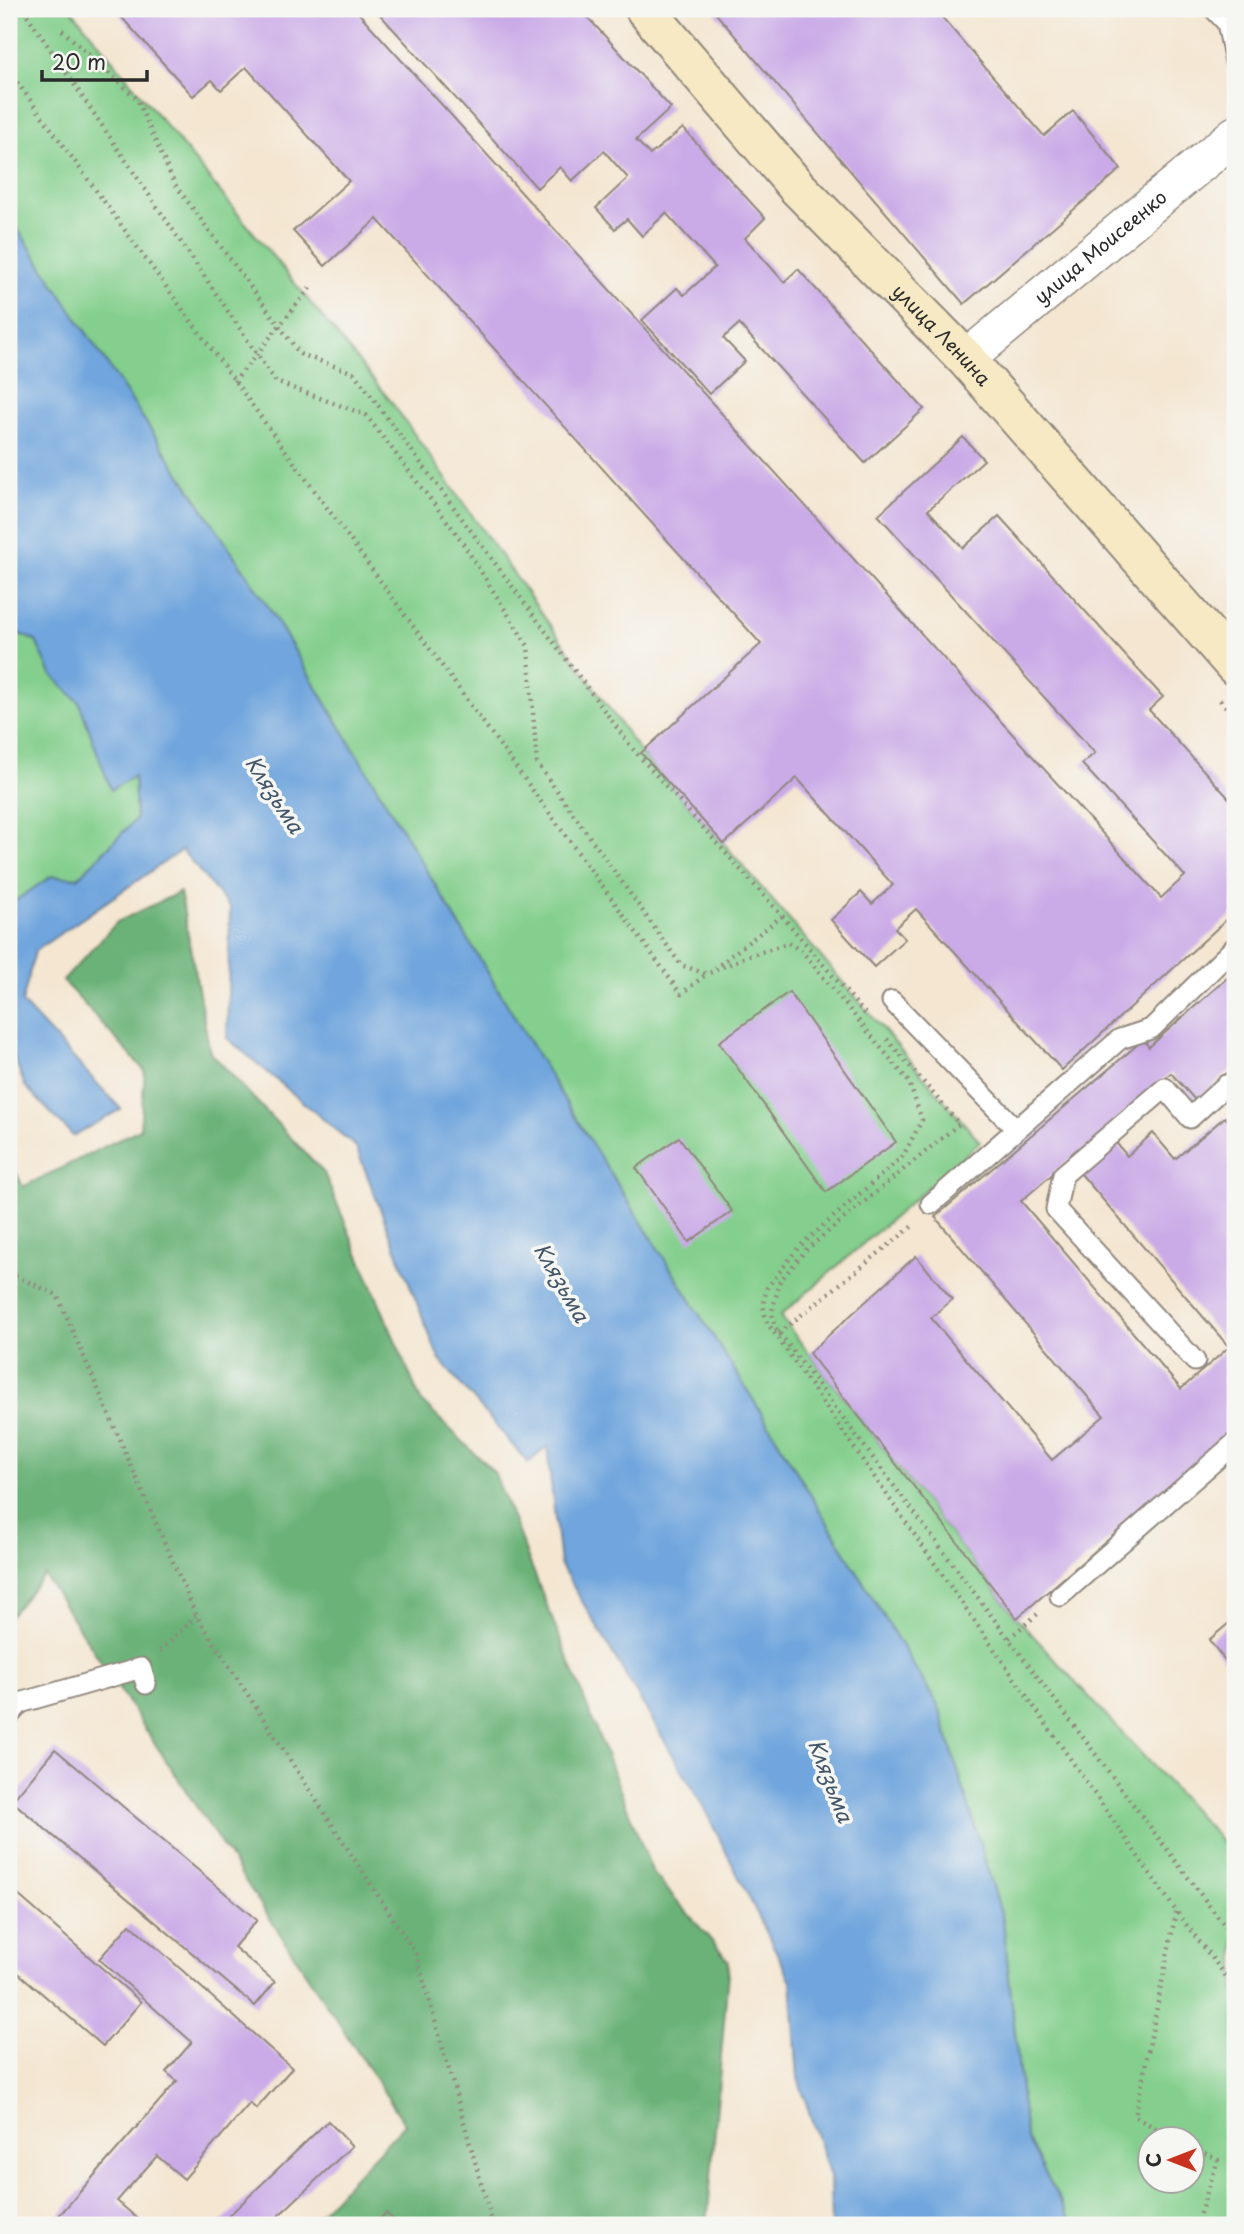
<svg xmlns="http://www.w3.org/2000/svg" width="1244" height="2234" font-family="'Playpen Sans',sans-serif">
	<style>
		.green { fill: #84cf8d; stroke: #587d5c; stroke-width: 2; fill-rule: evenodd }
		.forest { fill: #6bb278; stroke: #4b6e52; stroke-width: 2 }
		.water { fill: #6fa5dd; stroke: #4d6884; stroke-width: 2 }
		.building { fill: #caaae7; fill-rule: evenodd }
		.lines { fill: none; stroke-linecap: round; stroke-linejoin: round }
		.service-casing { stroke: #90887e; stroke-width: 23 }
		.minor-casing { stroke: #90887e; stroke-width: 40 }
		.secondary-casing { stroke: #90887e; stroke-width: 42 }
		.path { stroke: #90887e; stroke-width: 4.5; stroke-dasharray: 2 5; stroke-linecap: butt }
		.service { stroke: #fff; stroke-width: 19 }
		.minor { stroke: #fff; stroke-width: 37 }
		.secondary { stroke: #f7e9c3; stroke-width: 38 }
		.labels { text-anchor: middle; stroke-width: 7; stroke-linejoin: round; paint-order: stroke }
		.street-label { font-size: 19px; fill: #2b2b2b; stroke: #f6f6f2 }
		.water-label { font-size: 21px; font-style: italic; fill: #435669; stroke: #f6f6f2 }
	</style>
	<rect width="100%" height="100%" fill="#f6f6f2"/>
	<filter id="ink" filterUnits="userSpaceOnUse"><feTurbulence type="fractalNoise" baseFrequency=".0143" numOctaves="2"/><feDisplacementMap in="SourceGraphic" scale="14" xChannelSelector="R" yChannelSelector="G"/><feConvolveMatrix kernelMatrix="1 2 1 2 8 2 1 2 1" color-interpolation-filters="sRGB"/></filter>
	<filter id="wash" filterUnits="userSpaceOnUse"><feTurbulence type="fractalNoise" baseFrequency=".00686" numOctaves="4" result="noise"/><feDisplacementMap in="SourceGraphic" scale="28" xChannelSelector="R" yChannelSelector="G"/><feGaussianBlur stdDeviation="1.57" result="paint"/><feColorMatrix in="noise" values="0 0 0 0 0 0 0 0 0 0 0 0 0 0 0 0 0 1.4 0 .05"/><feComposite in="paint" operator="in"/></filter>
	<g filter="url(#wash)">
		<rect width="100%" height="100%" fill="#f4e6d1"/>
		<g class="green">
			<path d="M9 9H71L390 400 641 753 724 844 980 1142 780 1316 1017 1618 1235 1856V2225H1073L1026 2137 1003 1920 939 1708 754 1401 565 1101 269 608 9 216ZM1150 2140H1192V2182H1150Z"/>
			<path d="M9 629 36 641 51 674 79 702 111 789 134 776 136 819 78 878 52 876 9 905Z"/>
		</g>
		<path class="forest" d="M180 892 210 1052 324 1173 421 1401 494 1472 653 1873 729 1961 707 2225H308L405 2124 44 1575 9 1617V1157L23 1187 140 1129 145 1071 63 981 117 922Z"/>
		<path class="water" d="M9 216 269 608 565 1101 754 1401 939 1708 1003 1920 1026 2137 1073 2225H831L830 2176 798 2078 791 1981 702 1804 560 1564 547 1447 528 1463 439 1359 356 1147 227 1038 230 908 182 850 35 951 22 1003 121 1109 73 1136 25 1086 9 1044V905L52 876 78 878 136 819 134 776 111 790 79 702 51 674 36 641 9 629Z"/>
		<g id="blocks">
			<g class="building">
				<path d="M114 9H355L1161 898 1185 876 1082 764 1095 753 878 515 963 437 984 460 928 510 963 548 999 516 1163 697 1149 710 1235 805V912L1062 1070 916 909 895 928 905 939 874 967 831 920 861 892 872 904 893 885 797 778 724 844 641 753 761 644 377 219 325 266 293 231 349 181 246 67 221 90 212 80 193 96Z"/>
				<path d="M375 9H580L671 108 636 140 650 155 683 128 765 218 745 238 784 282 798 269 924 409 865 463 739 324 723 338 745 361 709 394 642 320 677 288 684 295 715 267 666 213 642 236 627 219 615 229 596 208 628 178 604 151 572 181 560 167 537 188Z"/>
				<path d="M712 9H935L1044 136 1073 111 1121 169 964 304Z"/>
				<path d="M1235 971V1066L1196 1101 1171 1073 1105 1129 1127 1156 1153 1133 1175 1159 1225 1117 1235 1129V1431L1017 1618 809 1353 916 1256 952 1299 931 1318 1052 1460 1104 1416 935 1217 1143 1040 1149 1047ZM1069 1160 1229 1347 1181 1389 1021 1201Z"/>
				<path d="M789 992 896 1142 826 1192 719 1042Z"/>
				<path d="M679 1137 732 1211 689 1242 636 1168Z"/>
				<path d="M1235 1618V1673L1209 1640Z"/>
				<path d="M55 1749 257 1920 234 1947 275 1982 255 2006 12 1801Z"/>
				<path d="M9 1887 141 2002 103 2046 9 1965Z"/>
				<path d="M130 1924 292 2068 256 2109 250 2103 184 2179 157 2156 117 2201 145 2225H93L90 2223 88 2225H65L57 2218 177 2081 166 2072 192 2042 99 1959Z"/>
				<path d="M328 2121 352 2146 269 2225H219Z"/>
				<path d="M386 2213 399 2225H374Z"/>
			</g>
		</g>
	</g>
	<g filter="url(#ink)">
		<use href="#blocks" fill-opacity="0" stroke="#90887e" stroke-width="2"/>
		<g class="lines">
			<g class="service-casing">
				<g id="service">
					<path d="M1214 9 1227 23 1235 62"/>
					<path d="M892 1001 1016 1129"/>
					<path d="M931 1204 1120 1039 1151 1029 1235 947"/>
					<path d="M1195 1361 1056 1209 1063 1175 1165 1088 1190 1118 1226 1085 1235 1083"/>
					<path d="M1060 1596 1235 1443"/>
					<path d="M9 1716 20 1703 141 1668 146 1684"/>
				</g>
			</g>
			<g class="minor-casing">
				<g id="minor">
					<path id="s1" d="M966 359 1235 135"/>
				</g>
			</g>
			<g class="secondary-casing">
				<g id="secondary">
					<path id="s2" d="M645 9 797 187 966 359 1235 666"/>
				</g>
			</g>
			<g class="path">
				<path d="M23 9 276 382 366 415 457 534 528 646 537 763 681 965 707 974 743 958 788 943 801 950 909 1082 922 1120 903 1156 798 1248 767 1288 763 1304 766 1321 1176 1911 1235 1988"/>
				<path d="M62 30 137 99 174 183 300 354 354 373 632 748 782 916 715 968"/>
				<path d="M9 71 681 994 708 973"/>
				<path d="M234 382 310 288"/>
				<path d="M1220 700 1235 718"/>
				<path d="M782 916 867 1016"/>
				<path d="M887 1039 959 1124 807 1249 780 1281 772 1311 774 1326 1235 1940"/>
				<path d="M9 1273 57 1295 196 1615 416 1954 493 2225"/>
				<path d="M779 1333 915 1224"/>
				<path d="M1009 1638 1040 1612"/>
				<path d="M160 1651 196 1616"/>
				<path d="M1176 1912 1135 2117 1178 2140"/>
				<path d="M1192 2147 1218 2160 1196 2225"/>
			</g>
			<use href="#service" class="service"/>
			<use href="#minor" class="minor"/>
			<use href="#secondary" class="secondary"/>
		</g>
	</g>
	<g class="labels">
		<g class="street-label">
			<text dy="7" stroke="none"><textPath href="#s1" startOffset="175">улица Моисеенко</textPath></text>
			<text dy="7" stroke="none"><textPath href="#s2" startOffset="441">улица Ленина</textPath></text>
		</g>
		<g class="water-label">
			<text transform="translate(274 795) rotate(57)" y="7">Клязьма</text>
			<text transform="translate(561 1283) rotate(60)" y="7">Клязьма</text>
			<text transform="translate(830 1781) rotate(69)" y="7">Клязьма</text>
		</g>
	</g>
	<rect width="1244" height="2234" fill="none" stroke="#f6f6f2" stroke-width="35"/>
	<g transform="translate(1171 2160) rotate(270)"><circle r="33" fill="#f6f6f2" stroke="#a5a5a2" stroke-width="2"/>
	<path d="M0-5L12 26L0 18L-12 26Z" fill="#c8321e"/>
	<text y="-10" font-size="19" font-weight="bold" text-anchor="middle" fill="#2b2b2b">С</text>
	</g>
	<path d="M42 70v10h105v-10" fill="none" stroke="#2b2b2b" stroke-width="3.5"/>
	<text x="52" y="70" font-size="21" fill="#2b2b2b" stroke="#f6f6f2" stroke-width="5" paint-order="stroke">20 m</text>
</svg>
